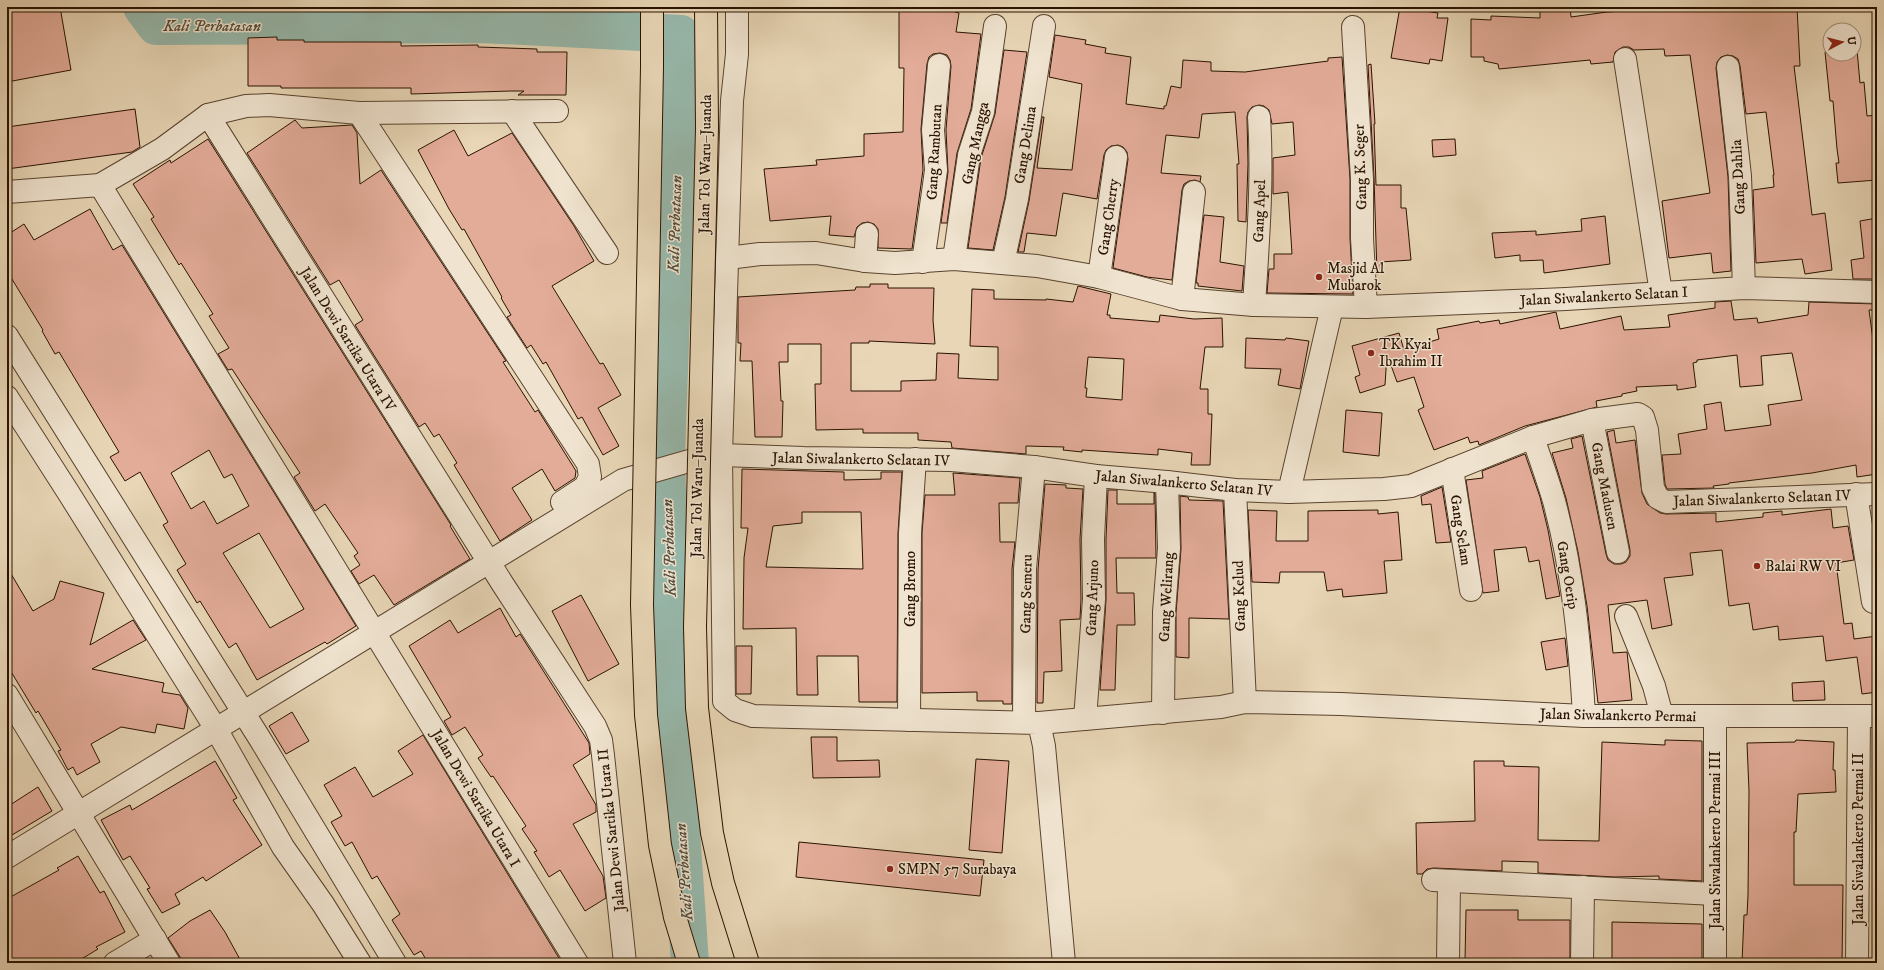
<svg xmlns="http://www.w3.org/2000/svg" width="1884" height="970" font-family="'IM FELL DW Pica',serif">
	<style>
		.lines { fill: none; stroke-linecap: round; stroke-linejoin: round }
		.river { stroke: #97b9ac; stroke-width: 38 }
		.building { fill: #e3ac99; stroke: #291200; fill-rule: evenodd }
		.minor-casing { stroke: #59432e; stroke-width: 24 }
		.minor { stroke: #f0e4d0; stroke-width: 22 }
		.motorway-bridge-casing { stroke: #291200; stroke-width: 24; stroke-linecap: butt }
		.motorway-bridge { stroke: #e8d6b6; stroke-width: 22 }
		.poi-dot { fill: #8f2418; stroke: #f0e4d0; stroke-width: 1.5 }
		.labels { text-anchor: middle; stroke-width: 3; stroke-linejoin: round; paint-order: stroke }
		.street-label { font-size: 15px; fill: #291200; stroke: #f0e4d0 }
		.poi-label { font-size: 15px; fill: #291200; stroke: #f0e4d0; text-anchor: start }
		.water-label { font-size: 16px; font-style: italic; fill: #504c3c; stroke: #f0e4d0 }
	</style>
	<rect width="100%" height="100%" fill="#e8d6b6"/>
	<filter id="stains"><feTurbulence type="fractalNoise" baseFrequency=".005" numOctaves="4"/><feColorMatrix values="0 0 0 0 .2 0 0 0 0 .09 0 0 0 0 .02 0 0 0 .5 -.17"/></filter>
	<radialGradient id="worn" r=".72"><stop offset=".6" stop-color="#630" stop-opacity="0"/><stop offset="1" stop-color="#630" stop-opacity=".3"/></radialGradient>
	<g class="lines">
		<path class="river" d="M142 7 156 26 481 24 681 34 666 455 674 728 690 963"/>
	</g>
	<g class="building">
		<path d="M7 7H60L71 70 7 82Z"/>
		<path d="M899 7H955V12L959 13 956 32 981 34 971 109 957 153 947 223H941L948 172 946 130 951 66 950 60 947 55 940 53 933 54 929 57 927 64 921 129 923 170 912 249 878 248V229L874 224 868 222 862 223 857 227 854 237 829 235 831 216 770 221 764 169 817 165 816 160 864 156V134L903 132 904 68H899Z"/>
		<path d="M1400 7 1438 13 1437 18H1448L1442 61 1430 59 1429 64 1391 58Z"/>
		<path d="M1567 7H1570L1571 17 1607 12 1664 9V7H1797L1800 66H1794L1812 215 1825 213 1832 270 1805 274 1802 259 1756 263 1753 190 1774 187 1773 175H1774L1766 112 1746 114 1740 66 1738 59 1733 56 1727 55 1721 57 1717 62 1716 68 1728 177 1731 271 1713 273 1711 253 1669 258 1662 201 1710 193 1690 55 1665 56 1664 49 1634 50 1629 47H1623L1615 52 1613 62 1591 64 1590 60 1499 69 1498 64 1484 61V57H1471V19L1491 20V16L1540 18V9Z"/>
		<path d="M1055 35 1086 40 1085 44 1106 48 1105 53 1131 57 1126 104 1164 109V106H1166L1171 86 1181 88 1183 60 1211 62V71L1245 72 1328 61V58L1342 57 1350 179V238L1353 294 1267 293 1269 269H1274V254H1292L1288 192 1273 194V158L1295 155 1293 122 1272 124 1269 110 1264 106 1259 105 1252 107 1248 112 1247 117 1248 164 1246 222 1238 221 1237 164H1239L1235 112 1202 114 1199 138 1166 135 1161 173 1201 176 1200 182 1195 180 1189 181 1184 184 1182 190 1172 280 1147 277 1113 268 1128 159 1127 152 1123 147 1118 145 1111 146 1106 150 1104 155 1097 199 1063 193 1056 236 1027 233 1024 252H1018L1029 201 1042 117H1044L1037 168 1072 170 1082 84 1049 77Z"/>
		<path d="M277 37V40H304V42H401V46L478 45V47L537 49V52H567L566 95H518L524 91H511L411 94V88H281V86H248V38Z"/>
		<path d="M1004 50 1027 52 1005 197 993 250 968 248 981 158 995 114Z"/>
		<path d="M1854 50H1857L1860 83 1864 82 1867 116 1877 115V180L1838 183 1836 163H1839L1837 149 1833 101H1830L1825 52H1830V54H1854Z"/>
		<path d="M1371 64 1375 124H1374L1376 185H1401V208H1406L1411 260 1380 262 1381 273 1377 274 1374 178 1368 65Z"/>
		<path d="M135 109 140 147 132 152 7 169V127Z"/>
		<path d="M295 120 302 128 352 125 357 133 360 184 381 170 506 361 503 362 535 412 538 410 576 471 575 478 555 491 542 469 512 488 532 520 500 541 454 465 457 463 439 434 434 437 425 423 419 427 355 325 363 320 339 280 330 285 247 153Z"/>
		<path d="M454 130 468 156 512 133 574 226 594 261 552 286 600 364 603 363 621 395 598 408 619 446 603 455 582 417 578 419 546 362 543 364 531 345 527 348 507 317 511 315 501 298 502 297 464 229 462 230 449 209 418 150Z"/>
		<path d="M208 139 451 525 450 526 470 559 394 605 374 575 359 584 351 571 360 565 354 556 358 553 325 504 315 511 294 477 300 473 232 369 228 370 218 354 229 348 209 316 213 314 181 263 179 265 151 219 154 217 133 184 170 160 171 163Z"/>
		<path d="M1455 139 1456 155 1433 157 1432 140Z"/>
		<path d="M90 209 113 250 122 245 356 626 327 644 325 642 257 680 236 643 229 648 200 601 197 603 183 580 177 570 186 564 163 525 168 522 140 472 125 481 110 457 119 452 59 352 55 354 42 331 43 330 7 271V235L24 224 34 240ZM209 450 224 478 232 474 249 506 217 524 204 501 191 509 171 473ZM259 533 304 609 270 628 223 553Z"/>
		<path d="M1204 215 1224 217 1220 262 1244 266 1242 291 1198 286V283H1196Z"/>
		<path d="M1605 216 1610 264 1544 273 1543 260 1520 261V255L1495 258 1492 233 1536 231V235L1582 231 1581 219Z"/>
		<path d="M1877 218V279H1853L1851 260 1864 258 1860 221Z"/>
		<path d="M870 284H888V288H934L933 320 935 344 869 341V343H851V391H901V381L936 380 937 353 959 354 958 378 998 380V347L970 346 972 289 994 290V299L1046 300V299L1073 302 1078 286 1111 294 1107 315H1110V318L1159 322 1160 315 1194 319 1222 318 1223 347H1205L1200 389H1208V414H1212L1210 465H1191L1192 453 1158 449V455L1082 450V452L1063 450 1064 447 1026 446V454L952 448 951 442 918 440V433H863V429L816 430 815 384H821V344H788V362H779L781 401H783L782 437H755L752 361H740L741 343H738V297L855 290 856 287H870ZM1088 357 1124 359 1122 400 1086 397 1087 388H1085Z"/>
		<path d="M1731 301 1734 320 1757 318 1758 323 1808 315 1809 302 1877 304V310H1869L1877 370V474L1857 477 1856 465 1812 473 1729 483V484L1713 486 1714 488 1667 489 1665 484 1662 455 1681 454 1678 434 1707 429 1704 405 1721 402 1725 431 1771 425 1768 405 1802 400 1792 353 1761 356 1763 385 1740 387 1737 355 1697 360V362L1693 363 1696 387 1677 390V385L1636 387 1637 391 1622 394V396L1596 401 1597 407 1525 426 1479 445 1478 441 1470 443 1468 437 1434 450 1418 410 1424 407 1414 377 1397 382 1387 354 1385 385 1360 393 1355 377 1360 375 1352 346 1399 333 1404 350 1439 339 1437 329 1479 321 1480 323 1499 320 1500 324 1556 312 1560 329 1621 316 1624 330 1670 327 1668 315 1715 308V302Z"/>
		<path d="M1246 338 1285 340 1286 338 1309 341 1300 389 1278 385 1281 369 1245 368Z"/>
		<path d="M1346 410 1382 413 1379 456 1343 452Z"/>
		<path d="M1614 430 1616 443 1635 440 1642 493 1647 504 1660 513 1666 514 1716 513V522L1763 517V513L1782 511V515L1831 509 1833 528 1848 526 1854 560 1836 563 1844 624 1852 623 1854 639 1877 636V692L1862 694 1857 657 1826 661 1823 636 1779 640 1778 626 1753 630 1749 603 1729 606 1722 550 1690 553 1693 575 1664 578 1672 625 1652 629 1647 600 1608 605 1613 653 1627 652 1632 700 1598 703 1587 606 1578 552 1566 498 1552 453 1573 448 1571 439 1582 436 1606 554 1608 560 1614 564H1621L1626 562 1630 556V550L1607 432Z"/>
		<path d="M1525 454 1540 497 1548 530 1560 596 1546 599 1539 560 1529 562 1526 547 1494 550 1499 591 1483 593 1466 480 1483 478 1482 471Z"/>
		<path d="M742 469 844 472V480L881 479V472H902L898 533 897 702H859L858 656H817L818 695H797L796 628 743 629 744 558 748 528H741ZM802 512H861L863 569 766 567 773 526 802 523Z"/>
		<path d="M953 473 1020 478 1018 503H999L1000 542H1015L1012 569V704H1003V701H977V692L922 693V533L925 495H955Z"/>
		<path d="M1045 484 1066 485V488L1083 489 1080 539 1081 599 1080 619 1060 620 1062 671 1044 672 1043 703H1037L1038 570Z"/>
		<path d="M1442 487 1451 542 1436 543 1431 504 1422 505 1421 496Z"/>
		<path d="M1108 490H1117V504H1154V493L1155 494 1156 558H1116L1117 593H1134L1135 625H1117L1115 690H1100L1106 600V539Z"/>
		<path d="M1180 496 1188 497 1189 500 1223 501 1229 619 1189 618V658L1176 657V613L1181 549Z"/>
		<path d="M1248 510 1277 511 1276 541H1308V511L1378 510V514L1398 512 1402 560 1384 561 1387 593 1343 597 1342 589 1327 591 1324 572H1280L1279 583 1252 582Z"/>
		<path d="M7 567 33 611 54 599 60 581 104 593 90 645 133 620 146 640 92 669 164 683 162 692 180 695 188 708 184 729 157 724 155 733 121 727 91 744 100 762 77 775 73 767 68 770 58 751 61 750 38 711 36 713 7 665Z"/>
		<path d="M581 595 619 664 588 681 552 611Z"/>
		<path d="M500 608 516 637 520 634 589 743 590 754 573 765 596 805V812L573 824 603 876 606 898 585 911 560 870 549 877 534 852 537 851 522 829 526 826 493 776 491 777 478 758 483 755 465 727 452 735 444 721 451 717 409 646 450 620 458 633Z"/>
		<path d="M1565 638 1568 666 1546 670 1541 642Z"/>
		<path d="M736 646H752L751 694H736Z"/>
		<path d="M1824 681 1825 700 1793 701 1792 683Z"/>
		<path d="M292 712 309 741 286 754 269 726Z"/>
		<path d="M423 735 562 963H428L421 951 414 955 392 920 400 914 377 876 372 879 352 842 345 846 331 822 342 816 324 785 355 767 373 797 413 774 398 751Z"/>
		<path d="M811 737H837V761L879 760 880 777 813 778Z"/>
		<path d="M1665 740 1702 741V881L1659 879V876L1615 877 1538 873V862L1502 861V871L1434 868 1427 869 1422 874H1417L1416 823 1475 821 1474 761H1504V766L1539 767 1538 840 1599 841 1602 742 1665 745Z"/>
		<path d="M1796 740 1834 742 1833 770H1835L1836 792 1798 794 1796 832H1794V885H1843L1842 963H1742L1744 915H1747L1748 895 1749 791 1747 743 1795 742Z"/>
		<path d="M976 759 1009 761 1002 853 969 850Z"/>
		<path d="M215 761 237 798 233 800 262 845 206 881 203 877 175 894 180 904 162 913 147 889 150 888 130 856 123 860 101 820 130 805 132 810Z"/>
		<path d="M38 787 52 811 7 838V807Z"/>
		<path d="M799 842 984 860 980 896 796 877Z"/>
		<path d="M78 856 100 893 104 891 125 932 96 947 98 949 75 963H7V899L59 870 57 868Z"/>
		<path d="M210 910 225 932 242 963H181L180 957 168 938 190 921Z"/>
		<path d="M1466 910H1518V920H1570V962L1483 963 1482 961H1465Z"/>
		<path d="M1612 922 1702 924V962L1612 960Z"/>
	</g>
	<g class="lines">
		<g class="minor-casing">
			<g id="minor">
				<path d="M737 7V54L732 101 721 455 724 701 735 710 753 716 1039 723 1044 746 1064 963"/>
				<path d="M1353 27 1362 179V238L1366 307"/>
				<path d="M1625 59 1661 293"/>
				<path d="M1728 67 1740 176 1744 288"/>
				<path d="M512 111 607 253"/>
				<path d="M359 113 588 464 590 477 585 487 562 502"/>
				<path d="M208 115 502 583 595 726 601 740 603 755 625 963"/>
				<path d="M100 185 162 149 208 115 246 106 269 105 359 113 557 111"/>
				<path d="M7 192 100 185 577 963"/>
				<path d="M728 258 760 254 816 253 865 261 895 263 954 259 1037 266 1099 277 1182 299 1254 305 1366 307 1566 299 1744 288 1877 292"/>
				<path d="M954 259 969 155 983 112 995 26"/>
				<path d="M865 261 867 234"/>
				<path d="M923 262 934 185 936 170 933 130 939 65"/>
				<path d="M1003 263 1017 199 1044 26"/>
				<path d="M1099 277 1116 157"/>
				<path d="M1182 299 1194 192"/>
				<path d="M1254 305C1258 242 1263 180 1259 117"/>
				<path d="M7 336 260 739 395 963"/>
				<path d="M7 397 68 492 216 729 283 847 323 904 360 963"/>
				<path d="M1592 420 1618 552"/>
				<path d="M1533 437C1540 459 1548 480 1554 501 1573 571 1580 644 1584 716"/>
				<path d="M1452 469 1471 590"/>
				<path d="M1235 490 1245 702"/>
				<path d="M1289 492 1332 307"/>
				<path d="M1856 494 1873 602H1877"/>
				<path d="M1626 616 1654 686 1662 716"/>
				<path d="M7 695 169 963"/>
				<path d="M1163 713 1164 612 1169 548 1167 482"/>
				<path d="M1715 717V963"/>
				<path d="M1085 719 1094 599 1093 539 1096 476"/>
				<path d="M909 720 910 533 915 459"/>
				<path d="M1024 722 1025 569 1034 467"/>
				<path d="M1039 723 1221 707 1245 702 1341 704 1584 716H1877"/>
				<path d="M7 857 623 480 710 455H721L804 458 951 460 1034 467 1096 476 1167 482 1235 490 1289 492 1384 489 1411 486 1533 437 1592 420 1638 414 1643 417 1647 430 1653 488 1658 498 1666 502 1877 494"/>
				<path d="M1433 880 1715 894"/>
				<path d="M115 963 155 939"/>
				<path d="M1448 963 1449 882"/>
				<path d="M1582 963 1583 887"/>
				<path d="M1857 963 1859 716"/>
			</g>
		</g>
		<use href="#minor" class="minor"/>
		<g class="motorway-bridge-casing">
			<g id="motorway-bridge">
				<path d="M652 7V67L642 605 646 715 660 845 675 917 689 963"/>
				<path d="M706 7 707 128 695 627 697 708 712 833 723 883 748 963"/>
			</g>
		</g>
		<use href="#motorway-bridge" class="motorway-bridge"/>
	</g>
	<g class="poi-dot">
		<circle cx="1319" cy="277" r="4"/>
		<circle cx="1371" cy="353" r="4"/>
		<circle cx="1757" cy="566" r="4"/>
		<circle cx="890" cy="869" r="4"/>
	</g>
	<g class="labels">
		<g class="street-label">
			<text transform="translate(975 143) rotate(-78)" y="5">Gang Mangga</text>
			<text transform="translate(1025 145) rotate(-81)" y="5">Gang Delima</text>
			<text transform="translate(934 152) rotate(-87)" y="5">Gang Rambutan</text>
			<text transform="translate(705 164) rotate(-89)" y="5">Jalan Tol Waru–Juanda</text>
			<text transform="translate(1360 167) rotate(-92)" y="5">Gang K. Seger</text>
			<text transform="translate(1738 177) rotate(-93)" y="5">Gang Dahlia</text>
			<text transform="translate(1259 211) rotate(-88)" y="5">Gang Apel</text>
			<text transform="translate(1108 217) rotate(-82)" y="5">Gang Cherry</text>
			<text transform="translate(1604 296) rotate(-3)" y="5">Jalan Siwalankerto Selatan I</text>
			<text transform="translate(348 339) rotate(58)" y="5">Jalan Dewi Sartika Utara IV</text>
			<text transform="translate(861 459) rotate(1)" y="5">Jalan Siwalankerto Selatan IV</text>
			<text transform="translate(1184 483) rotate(5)" y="5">Jalan Siwalankerto Selatan IV</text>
			<text transform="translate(1605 486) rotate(79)" y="5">Gang Madusen</text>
			<text transform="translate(697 488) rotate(-89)" y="5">Jalan Tol Waru–Juanda</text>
			<text transform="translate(1762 498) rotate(-2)" y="5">Jalan Siwalankerto Selatan IV</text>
			<text transform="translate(1461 530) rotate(81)" y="5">Gang Selam</text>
			<text transform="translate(1568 575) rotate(80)" y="5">Gang Oerip</text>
			<text transform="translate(910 589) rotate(-90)" y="5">Gang Bromo</text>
			<text transform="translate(1026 594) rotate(-89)" y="5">Gang Semeru</text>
			<text transform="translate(1239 596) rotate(-92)" y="5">Gang Kelud</text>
			<text transform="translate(1166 597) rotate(-87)" y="5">Gang Welirang</text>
			<text transform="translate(1092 598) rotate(-88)" y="5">Gang Arjuno</text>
			<text transform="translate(1618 715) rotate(1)" y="5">Jalan Siwalankerto Permai</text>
			<text transform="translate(476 798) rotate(59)" y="5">Jalan Dewi Sartika Utara I</text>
			<text transform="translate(611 830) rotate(-96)" y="5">Jalan Dewi Sartika Utara II</text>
			<text transform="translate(1858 839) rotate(-90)" y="5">Jalan Siwalankerto Permai II</text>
			<text transform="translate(1715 840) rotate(-90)" y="5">Jalan Siwalankerto Permai III</text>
		</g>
		<g class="poi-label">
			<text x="1327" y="273">Masjid Al<tspan x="1327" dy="17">Mubarok</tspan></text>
			<text x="1379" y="349">TK Kyai<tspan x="1379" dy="17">Ibrahim II</tspan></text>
			<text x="1765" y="571">Balai RW VI</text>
			<text x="898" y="874">SMPN 57 Surabaya</text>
		</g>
		<g class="water-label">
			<text x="212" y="31">Kali Perbatasan</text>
			<text transform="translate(674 224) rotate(-88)" y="6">Kali Perbatasan</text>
			<text transform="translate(668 548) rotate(-92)" y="6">Kali Perbatasan</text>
			<text transform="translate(683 872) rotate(-94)" y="6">Kali Perbatasan</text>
		</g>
	</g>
	<rect width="1884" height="970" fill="none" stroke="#e8d6b6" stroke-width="24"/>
	<rect x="8" y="8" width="1868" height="954" fill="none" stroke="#291200" stroke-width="2"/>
	<rect x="12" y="12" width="1860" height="946" fill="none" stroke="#291200"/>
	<g transform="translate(1842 42) rotate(83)"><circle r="19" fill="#f0e4d0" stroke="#a0907d"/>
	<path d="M0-3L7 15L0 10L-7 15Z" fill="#8f2418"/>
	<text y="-6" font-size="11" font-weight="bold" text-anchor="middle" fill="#291200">U</text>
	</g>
	<rect width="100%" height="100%" filter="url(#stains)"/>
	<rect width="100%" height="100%" fill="url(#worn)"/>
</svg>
